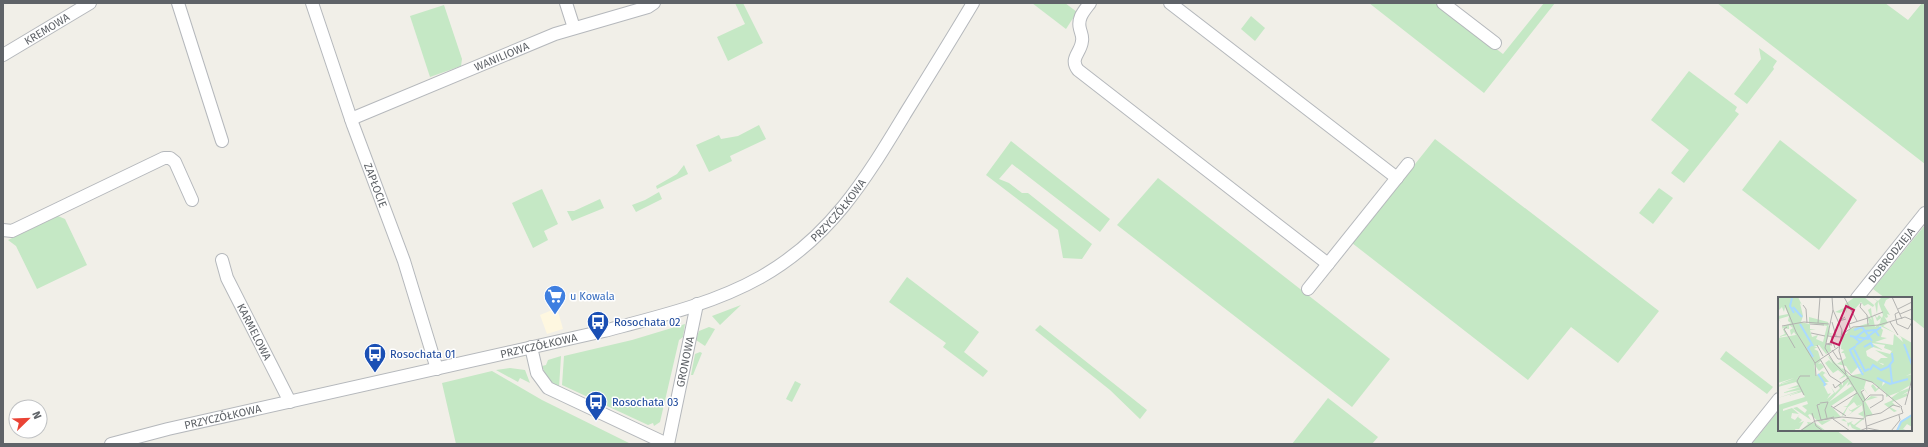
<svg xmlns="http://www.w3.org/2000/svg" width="1928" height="447" font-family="'Fira Sans',sans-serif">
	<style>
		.commercial { fill: #fef7e0 }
		.green { fill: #c5e8c5 }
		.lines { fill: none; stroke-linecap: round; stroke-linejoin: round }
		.minor-casing { stroke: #b5b8bc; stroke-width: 14 }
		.minor { stroke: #fff; stroke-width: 12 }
		.labels { text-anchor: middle; stroke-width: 3; stroke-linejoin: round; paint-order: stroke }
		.street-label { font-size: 11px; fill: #5f6368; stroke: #fff }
		.shop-label { font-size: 11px; fill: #366cbe; stroke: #fff; text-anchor: start }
		.transit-label { font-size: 11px; fill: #164399; stroke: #fff; text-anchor: start }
		.inset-river { fill: none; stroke: #aadaff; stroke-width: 2 }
		.inset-road { fill: none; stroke: #b3b3b1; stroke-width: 1 }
		.view { fill: #c2185b; fill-opacity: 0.15; stroke: #c2185b; stroke-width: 2 }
		.inset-edge { fill: none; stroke: #5f6368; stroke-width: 2 }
	</style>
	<rect width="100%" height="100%" fill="#f1efe8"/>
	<path class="commercial" d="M557 308 563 329 547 334 540 315Z"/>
	<g class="green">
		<path d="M735 3H743L763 43 728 61 717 37 745 24Z"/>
		<path d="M1032 3H1065L1077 12 1066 29Z"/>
		<path d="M1369 3H1436L1503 54 1544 3H1555L1484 93Z"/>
		<path d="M1717 3H1885L1908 20 1922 3H1925V164Z"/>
		<path d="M444 5 462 59 461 66 430 77 410 16Z"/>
		<path d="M1251 16 1265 28 1255 41 1241 29Z"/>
		<path d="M1759 48 1777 61 1773 67 1774 69 1747 104 1734 94 1761 59Z"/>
		<path d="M1689 71 1737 107 1735 111 1739 114 1684 183 1671 173 1689 150 1651 120Z"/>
		<path d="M759 125 766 139 730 156 732 161 709 172 696 145 719 135 721 139 738 136Z"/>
		<path d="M1435 139 1659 311 1618 363 1571 327 1528 380 1352 243Z"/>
		<path d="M1780 140 1857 200 1819 250 1742 190Z"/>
		<path d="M1011 141 1110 219 1100 232 1012 164 999 179 1009 183 1022 193H1028L1092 244 1082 259 1063 258 1058 230 986 175Z"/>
		<path d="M684 165 688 174 657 189 656 186 677 174Z"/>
		<path d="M1158 178 1390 359 1352 407 1117 225Z"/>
		<path d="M1659 188 1673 198 1653 224 1639 213Z"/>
		<path d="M542 189 558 224 544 231 548 240 533 248 512 203Z"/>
		<path d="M659 192 662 199 636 212 632 205 645 200Z"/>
		<path d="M600 199 604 208 572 221 567 211H574Z"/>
		<path d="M58 216 65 219 87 265 37 289 16 246 8 240Z"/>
		<path d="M1925 225V329L1911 318V298H1885L1873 289Z"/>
		<path d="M907 277 979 332 964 352 988 371 983 377 943 347 946 343 889 302Z"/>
		<path d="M741 305 720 325 712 316Z"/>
		<path d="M685 324 683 337 679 340 660 422 654 426 653 423 648 425 562 385 564 356 632 340Z"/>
		<path d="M1040 325 1147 410 1140 419 1110 390 1035 330Z"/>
		<path d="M709 327 715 329 705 346 696 340 699 331Z"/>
		<path d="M1726 351 1773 387 1767 394 1720 359Z"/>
		<path d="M700 352 702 353 693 375H691L695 354Z"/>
		<path d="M561 356 559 388 547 378 542 366 546 365 548 360Z"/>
		<path d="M510 368 525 370 530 383 520 378 518 382 496 370Z"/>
		<path d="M492 371 542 400 631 444H456L442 383Z"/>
		<path d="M795 381 801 384 792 402 786 399Z"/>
		<path d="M1328 398 1378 437 1372 444H1292Z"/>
		<path d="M1779 410V430H1836L1854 444H1752Z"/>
	</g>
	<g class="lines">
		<g class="minor-casing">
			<g id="minor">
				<path d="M178 3 222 141"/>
				<path id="s1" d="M312 3 353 125 404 261 437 369"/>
				<path d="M566 3 574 28"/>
				<path d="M1090 3C1084 11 1077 18 1080 29 1081 33 1083 37 1082 41 1081 53 1069 58 1078 70L1328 264"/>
				<path d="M1170 3 1397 178"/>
				<path d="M1443 3 1495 43"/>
				<path id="s2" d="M3 55 90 3"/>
				<path id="s3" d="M351 119 555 34 648 7 654 3"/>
				<path d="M3 230 12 231 164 158H170L175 162 192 200"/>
				<path id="s4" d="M222 260 227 278 290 402"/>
				<path d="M1308 289 1408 164"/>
				<path id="s5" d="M1857 298 1925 213"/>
				<path d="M531 347 537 373 548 388 667 444"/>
				<path id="s6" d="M111 444 168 429 604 331C657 317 713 304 761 277 831 237 865 180 905 114 928 77 951 40 973 3"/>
				<path id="s7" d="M668 444 697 304"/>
				<path d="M1743 444 1779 399"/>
			</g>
		</g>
		<use href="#minor" class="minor"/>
	</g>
	<defs>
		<g id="supermarket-pin" transform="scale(1.15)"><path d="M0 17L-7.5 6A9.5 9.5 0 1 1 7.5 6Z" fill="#3f7fe0" stroke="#fff"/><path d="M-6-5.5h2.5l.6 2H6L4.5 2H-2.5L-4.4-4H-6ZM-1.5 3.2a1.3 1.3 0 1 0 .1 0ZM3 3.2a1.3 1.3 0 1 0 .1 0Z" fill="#fff"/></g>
		<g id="bus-pin" transform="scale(1.15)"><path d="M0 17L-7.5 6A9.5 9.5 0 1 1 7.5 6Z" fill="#1a4fb4" stroke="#fff"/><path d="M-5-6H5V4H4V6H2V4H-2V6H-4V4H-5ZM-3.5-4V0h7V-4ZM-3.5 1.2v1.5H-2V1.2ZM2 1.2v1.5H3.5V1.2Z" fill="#fff"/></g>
	</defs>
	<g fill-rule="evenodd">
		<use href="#supermarket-pin" x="555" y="296"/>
		<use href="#bus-pin" x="598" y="322"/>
		<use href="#bus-pin" x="375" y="354"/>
		<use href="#bus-pin" x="596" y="402"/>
	</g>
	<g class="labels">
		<g class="street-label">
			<text dy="4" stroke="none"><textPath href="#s2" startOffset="51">KREMOWA</textPath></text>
			<text dy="4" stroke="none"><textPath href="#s3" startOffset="163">WANILIOWA</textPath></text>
			<text dy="4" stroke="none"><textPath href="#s1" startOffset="193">ZAPŁOCIE</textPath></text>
			<text dy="4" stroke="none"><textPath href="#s6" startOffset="775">PRZYCZÓŁKOWA</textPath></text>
			<text dy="4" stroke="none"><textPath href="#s5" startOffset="55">DOBRODZIEJA</textPath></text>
			<text dy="4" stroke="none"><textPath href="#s4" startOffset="79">KARMELOWA</textPath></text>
			<text dy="4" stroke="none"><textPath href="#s6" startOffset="439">PRZYCZÓŁKOWA</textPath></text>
			<text dy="4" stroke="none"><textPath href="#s7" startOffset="84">GRONOWA</textPath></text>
			<text dy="4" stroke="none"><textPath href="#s6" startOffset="115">PRZYCZÓŁKOWA</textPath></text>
		</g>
		<g class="shop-label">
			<text x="570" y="300">u Kowala</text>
		</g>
		<g class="transit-label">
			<text x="614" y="326">Rosochata 02</text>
			<text x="390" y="358">Rosochata 01</text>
			<text x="612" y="406">Rosochata 03</text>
		</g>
	</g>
	<g transform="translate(1778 297)">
		<rect width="134" height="134" fill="#f1efe8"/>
		<path d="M0 0H20L24 8 22 6 25 19 23 25 31 27V20L50 25 52 36 55 37 51 38 47 48H52L53 54 48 57 41 48 36 50H40L36 52 40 54 43 64 40 67 43 66 46 70 41 74 36 67 38 79 44 74 46 75 52 79 47 76 45 78 51 85H46L50 87 46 89 50 97 53 96 49 102 56 96 53 90 57 96 62 91 60 88 63 86 65 89V84L69 83 68 79 60 83 66 78 60 73 52 78 55 76 50 70 47 72 50 70 47 66 51 63 55 67 49 58 64 72 65 71 71 79 85 76 81 69 73 77 68 69 59 67 68 61 66 56H63L66 53 63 52 64 34 68 37 72 32 91 26 89 18 94 23 90 13 93 11 94 20 97 19 95 20 97 30 102 26 103 21 99 24 96 16 99 21 101 18 104 21 105 18 100 4 99 17 97 7 95 10 90 7 86 9 83 5 77 12H68L69 16 67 13 62 16 57 15 68 10 67 7 77 0H86L96 8 99 4 93 0 100 4 104 0H114L108 3 106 8 112 18 109 17 110 20 108 21 106 19 110 26 105 29 134 46V76L128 79 134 77V87L121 95 134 90 130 93 134 92 124 98 129 96V99L114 105 117 108 112 110 119 114 116 115 106 107 115 103 113 101 121 95 108 100V96L102 91 108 85 105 84 104 89 97 95 93 89 95 87 99 92 100 90 96 86 88 84 86 91 91 99 86 92 83 93 88 103 93 99 100 100 87 104 95 118 89 119 77 129 83 132 81 134 74 131 72 127 70 130 69 125 63 123 66 122 70 126 75 124 73 126 76 128 86 120 80 117 85 114 84 108 68 120 74 115 70 111 72 114 84 107 79 109 76 105 70 110 65 119 64 118 69 110 65 109H69L78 96 77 93 53 109 63 120 40 124 53 123 44 128 32 117 30 118 33 123 15 111 19 110 27 116 29 113 24 109 30 107 29 104 5 112V114L14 111 21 117 14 116 13 121 17 123 22 117 20 120 24 123 21 126 26 124 21 132H17L18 134H0V108L27 100 24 95 10 99 23 94 0 101 23 93 4 96 22 90 9 92 20 88 18 85 0 90V88L17 83 1 87 16 81 0 86V41L18 38 16 35 13 38 12 33 15 31 11 28V32L5 31 10 38 0 40 7 37 4 30 13 26 10 24 11 19 1 22 3 26 0 21V19L10 17 7 10 6 15 4 10 0 14ZM32 26 49 29 45 45 38 42 40 38 34 40 32 33 38 32H32ZM100 28 119 37 123 40 125 45 116 37 115 48 97 45 109 41 103 40 105 33ZM93 46 107 48 114 50 107 48 106 51 114 54 115 52 112 57 97 53 110 61H103L99 65 106 67 105 68 89 59 88 54 95 50 105 53ZM71 84 69 89 72 87 74 89 51 105ZM134 117V130L129 127 125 132 130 134H118L123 124ZM29 125 37 126 48 134H22L30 127Z" fill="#c5e8c5" fill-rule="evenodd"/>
		<path class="inset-river" d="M14 1 12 9 16 16M15 10 24 20M22 27 35 49M76 33 84 30 94 44M87 34 97 33 101 39M72 39 91 42M82 45 77 41 86 34M34 47 30 51 35 60M126 47 134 68M78 48 103 30M78 49 72 53 74 58 85 78M86 50 93 46 95 50M76 52 87 74 91 72M112 67 114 86M92 73 95 68 103 73 110 70 115 64 114 56M40 77 47 87 46 89M99 81 112 87 130 82M119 134 123 125 134 118"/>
		<path class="inset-road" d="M54 0 55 13 47 51 56 66 69 79 85 105 89 134M66 0 79 24M114 0 124 22M83 6 82 10 89 18 90 28M7 8 18 35 37 66M25 8 28 12 29 26M120 12 134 5M55 13 64 33 61 54 68 77M121 15 117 17 119 27 130 32 134 25M122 17 134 12M67 20 61 24 68 22M90 21 105 15M54 25 58 39M112 25 120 38M40 26 42 0M32 27 46 28M4 29 26 25 51 27M9 30 6 32 17 51M72 31 71 27 90 21M33 36 47 39M63 38 75 30 101 28 127 20 134 23M50 39 63 40M53 39 57 51M54 46 48 47 54 48M39 48 45 59M54 53 60 62H63M42 62 52 79 63 86M37 66 62 49M37 66 38 79M66 72 74 79 94 85 124 110M55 87 57 91 70 81M86 93 83 95 87 103M26 98 19 84 22 79H32M85 105 92 98H105M42 106 50 105 47 113 49 121M42 107 39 108 43 123 56 120M127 108 134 82M53 109 68 119M55 111 79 96M92 111 105 103V98M34 116 38 129 45 134M88 119 103 116 115 108 122 110M55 122 72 134M89 129 125 116 123 110M22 134 37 124 64 120 86 122M81 134 89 131 104 134M113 134 122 123 121 118"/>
		<path class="view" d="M68 9 76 13 61 48 53 45Z"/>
		<rect width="134" height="134" class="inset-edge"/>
	</g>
	<rect width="1928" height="447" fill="none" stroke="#5f6368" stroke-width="8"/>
	<g transform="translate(28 419) rotate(67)"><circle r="19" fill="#ffffff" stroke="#bfc1c3"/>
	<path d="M0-3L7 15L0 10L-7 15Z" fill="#ea4335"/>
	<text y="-6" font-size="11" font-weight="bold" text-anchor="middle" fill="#5f6368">N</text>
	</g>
</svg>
